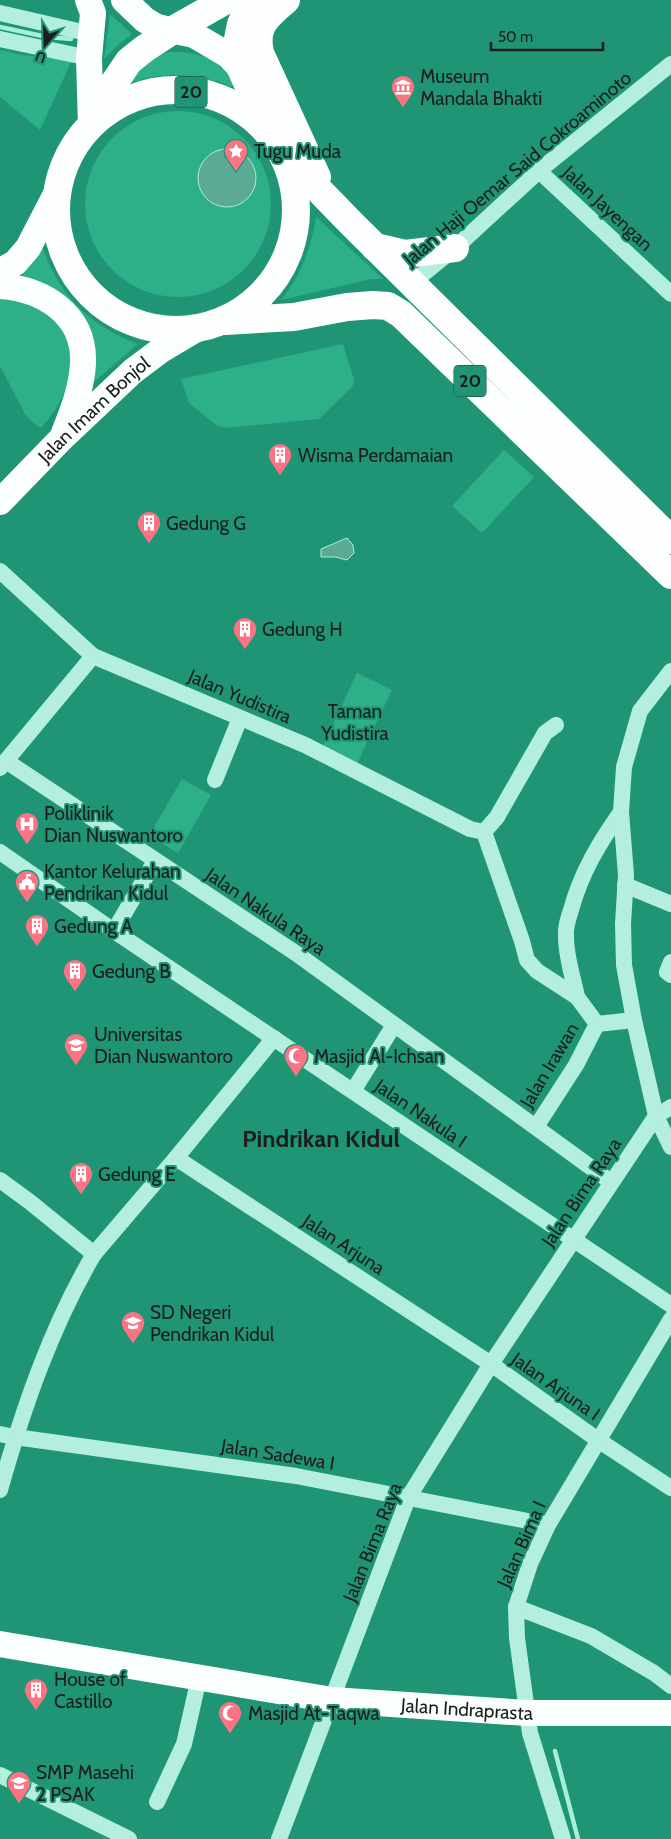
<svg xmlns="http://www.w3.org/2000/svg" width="671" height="1839" font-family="Cabin,sans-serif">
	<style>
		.green { fill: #2daf8a }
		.water { fill: #5caa95; stroke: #a6f0da }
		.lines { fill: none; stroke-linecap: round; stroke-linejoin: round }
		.stream { stroke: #a6f0da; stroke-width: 4.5 }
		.minor { stroke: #b3eede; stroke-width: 16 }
		.primary { stroke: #fafffe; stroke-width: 26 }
		.trunk { stroke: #fcfffe; stroke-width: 28 }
		.labels { text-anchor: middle; stroke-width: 4; stroke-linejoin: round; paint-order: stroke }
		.shield { fill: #1f9576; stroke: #1e4138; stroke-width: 1 }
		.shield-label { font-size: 18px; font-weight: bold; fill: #1d1d1d }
		.poi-label { font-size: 19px; fill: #1d1d1d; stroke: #1f9576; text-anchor: start }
		.street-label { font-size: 19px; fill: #1d1d1d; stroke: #1f9576 }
		.park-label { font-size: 19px; fill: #1b1d1c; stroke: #1f9576 }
		.district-label { font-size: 24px; font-weight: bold; fill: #1d1d1d; stroke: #1f9576 }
	</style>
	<rect width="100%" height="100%" fill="#1f9576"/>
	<g class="green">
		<path d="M110 14 132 34 119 44 104 59Z"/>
		<path d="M0 50 22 55 72 60 40 130 0 97Z"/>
		<path d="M170 52C200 51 223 59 235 88 202 73 159 70 126 85 137 70 150 56 170 52Z"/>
		<circle cx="178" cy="204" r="93"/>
		<path d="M316 217 383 279H371L281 300C301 275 311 249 316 217Z"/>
		<path d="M40 240C57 293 86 324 138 344L89 386 90 357 20 281Z"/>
		<path d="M0 297 51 310 75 355C67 387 64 402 41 428L32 422 25 414 0 366Z"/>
		<path d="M343 344 354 380 353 386 319 419 225 428 216 425 189 403 181 379Z"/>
		<path d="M504 450 534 477 482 533 452 506Z"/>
		<path d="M357 673 392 690 354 770 319 754Z"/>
		<path d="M182 779 211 795 178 853 149 836Z"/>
	</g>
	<g class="water">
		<circle cx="227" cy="178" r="29"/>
		<path d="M347 538 353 545 354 553 347 560 335 557H321V549Z"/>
	</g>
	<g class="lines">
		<g class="stream">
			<path d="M0 27 47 37 71 39"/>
			<path d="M555 1751 578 1839"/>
		</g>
		<g class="minor">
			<path d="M0 13 91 34"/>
			<path d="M0 39 89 58"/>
			<path d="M539 171 671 294"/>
			<path d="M412 283 455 248 541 169 671 64"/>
			<path d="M0 571 93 656 305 745 470 829 484 832"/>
			<path d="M6 761 297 954 611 1182"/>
			<path d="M0 768 93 656"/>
			<path d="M215 780 240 718"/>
			<path d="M484 832 522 941 527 960 537 971 577 997 597 1024"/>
			<path d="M484 832 497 817 545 733 556 725"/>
			<path d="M0 852 114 931 671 1305"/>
			<path d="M625 885 671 904"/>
			<path d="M114 931 155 861"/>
			<path d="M671 962 667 972 671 975"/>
			<path d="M577 997C573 977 566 957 566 937 565 928 568 919 571 910 581 873 599 843 621 812"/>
			<path d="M597 1024 634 1020"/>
			<path d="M353 1091 394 1025"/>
			<path d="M671 1107 656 1116 671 1147"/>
			<path d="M536 1127 576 1065 597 1024"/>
			<path d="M176 1158 491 1364 598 1440 671 1488"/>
			<path d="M0 1180 30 1202 94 1254 176 1158 274 1038"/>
			<path d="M0 1434 15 1437 296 1476 548 1525"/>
			<path d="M0 1490C23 1409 51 1327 94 1254"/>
			<path d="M516 1607 591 1636 654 1673 671 1686"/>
			<path d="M0 1775 129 1839"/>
			<path d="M157 1802 184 1744 199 1678"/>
			<path d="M279 1839 408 1498 491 1364 656 1116 634 1020 624 965 623 924 626 875 621 812 624 767 640 711 671 671"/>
			<path d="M563 1839 530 1733 517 1638 516 1607 530 1564 548 1525 671 1319"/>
		</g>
		<g class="primary">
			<path d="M88 0 93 13 89 58 91 126"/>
			<path d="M124 0 145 20 157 27 194 35 228 55 241 69"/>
			<path d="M0 271 15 263 28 248 57 192"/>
			<path d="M0 286C43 289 85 314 83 363 82 387 73 410 64 433"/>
			<path id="s1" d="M0 502 62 438 133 371 161 350 198 328"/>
			<path id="s2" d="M0 1644 332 1700 527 1713H671"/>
		</g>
		<g class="trunk">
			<path d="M256 0 247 11 241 24 238 39 241 69 260 111 280 150 350 222 671 540"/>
			<path d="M286 0C267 17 254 25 260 53L317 177"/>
			<circle cx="176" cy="210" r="120"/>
			<path d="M94 120 114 83 129 61 144 49 173 30 226 0"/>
			<path d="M375 247 405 254 455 248"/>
			<path d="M225 321 294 317 347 307 373 305 388 306 401 314 671 575"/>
		</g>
	</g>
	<defs>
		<g id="museum-pin" transform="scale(1.25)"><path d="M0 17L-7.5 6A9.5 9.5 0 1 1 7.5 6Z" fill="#fc7383" stroke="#1f9576"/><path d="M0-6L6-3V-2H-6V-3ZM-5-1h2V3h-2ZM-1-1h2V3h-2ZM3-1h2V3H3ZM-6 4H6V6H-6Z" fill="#fff"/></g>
		<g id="sight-pin" transform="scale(1.25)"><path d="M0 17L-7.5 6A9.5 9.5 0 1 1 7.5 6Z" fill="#fc7383" stroke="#1f9576"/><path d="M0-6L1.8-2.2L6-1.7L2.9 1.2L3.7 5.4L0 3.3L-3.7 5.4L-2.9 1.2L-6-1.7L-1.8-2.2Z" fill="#fff"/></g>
		<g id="building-pin" transform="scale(1.25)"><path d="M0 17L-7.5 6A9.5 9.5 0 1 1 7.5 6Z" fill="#fc7383" stroke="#1f9576"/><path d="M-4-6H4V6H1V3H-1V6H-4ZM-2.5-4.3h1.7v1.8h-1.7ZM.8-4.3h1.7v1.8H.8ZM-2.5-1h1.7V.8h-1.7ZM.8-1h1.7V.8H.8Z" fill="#fff"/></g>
		<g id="hospital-pin" transform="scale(1.25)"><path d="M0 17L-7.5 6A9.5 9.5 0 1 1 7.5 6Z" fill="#fc7383" stroke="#1f9576"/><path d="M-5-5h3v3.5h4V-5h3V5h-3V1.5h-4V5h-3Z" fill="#fff"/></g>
		<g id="civic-pin" transform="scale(1.25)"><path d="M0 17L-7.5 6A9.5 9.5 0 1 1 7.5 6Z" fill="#fc7383" stroke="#1f9576"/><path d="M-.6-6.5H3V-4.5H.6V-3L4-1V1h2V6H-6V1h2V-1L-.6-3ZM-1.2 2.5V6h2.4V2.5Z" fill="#fff"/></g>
		<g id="university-pin" transform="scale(1.25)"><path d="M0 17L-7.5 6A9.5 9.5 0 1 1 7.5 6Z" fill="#fc7383" stroke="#1f9576"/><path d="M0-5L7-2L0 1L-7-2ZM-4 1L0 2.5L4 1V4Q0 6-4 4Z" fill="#fff"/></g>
		<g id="mosque-pin" transform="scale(1.25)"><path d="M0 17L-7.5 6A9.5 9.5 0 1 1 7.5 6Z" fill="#fc7383" stroke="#1f9576"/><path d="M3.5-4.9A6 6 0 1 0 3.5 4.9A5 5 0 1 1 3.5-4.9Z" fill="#fff"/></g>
		<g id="school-pin" transform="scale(1.25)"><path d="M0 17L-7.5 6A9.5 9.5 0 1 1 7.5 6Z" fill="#fc7383" stroke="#1f9576"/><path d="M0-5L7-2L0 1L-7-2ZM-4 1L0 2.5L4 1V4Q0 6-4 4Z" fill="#fff"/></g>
	</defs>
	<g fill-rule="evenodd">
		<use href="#museum-pin" x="403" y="87"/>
		<use href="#sight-pin" x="236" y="151"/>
		<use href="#building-pin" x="280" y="455"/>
		<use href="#building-pin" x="149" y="523"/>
		<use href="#building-pin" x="245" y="629"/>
		<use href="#hospital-pin" x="27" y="824"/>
		<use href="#civic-pin" x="27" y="882"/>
		<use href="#building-pin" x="37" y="926"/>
		<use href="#building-pin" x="75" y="971"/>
		<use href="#university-pin" x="76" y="1045"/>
		<use href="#mosque-pin" x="296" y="1056"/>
		<use href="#building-pin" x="81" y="1174"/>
		<use href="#school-pin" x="133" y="1323"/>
		<use href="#building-pin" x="36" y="1690"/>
		<use href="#mosque-pin" x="230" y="1713"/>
		<use href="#school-pin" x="19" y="1783"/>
	</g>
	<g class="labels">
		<g class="shield">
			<rect x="175" y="76.5" width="32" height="31" rx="4"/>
			<rect x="454" y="365.5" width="32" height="31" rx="4"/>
		</g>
		<g class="shield-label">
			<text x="191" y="98">20</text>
			<text x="470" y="387">20</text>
		</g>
		<g class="poi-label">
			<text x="420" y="83">Museum<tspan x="420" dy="22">Mandala Bhakti</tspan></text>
			<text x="254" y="158">Tugu Muda</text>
			<text x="298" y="462">Wisma Perdamaian</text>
			<text x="166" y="530">Gedung G</text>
			<text x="262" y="636">Gedung H</text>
			<text x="44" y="820">Poliklinik<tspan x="44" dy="22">Dian Nuswantoro</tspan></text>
			<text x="44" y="878">Kantor Kelurahan<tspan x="44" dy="22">Pendrikan Kidul</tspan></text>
			<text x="54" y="933">Gedung A</text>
			<text x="92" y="978">Gedung B</text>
			<text x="94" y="1041">Universitas<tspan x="94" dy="22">Dian Nuswantoro</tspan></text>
			<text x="314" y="1063">Masjid Al-Ichsan</text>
			<text x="98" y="1181">Gedung E</text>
			<text x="150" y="1319">SD Negeri<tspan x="150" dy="22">Pendrikan Kidul</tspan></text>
			<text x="54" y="1686">House of<tspan x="54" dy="22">Castillo</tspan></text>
			<text x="248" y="1720">Masjid At-Taqwa</text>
			<text x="36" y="1779">SMP Masehi<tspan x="36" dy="22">2 PSAK</tspan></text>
		</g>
		<g class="street-label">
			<text transform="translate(517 168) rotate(-40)" y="7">Jalan Haji Oemar Said Cokroaminoto</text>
			<text transform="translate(608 208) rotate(43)" y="7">Jalan Jayengan</text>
			<text dy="7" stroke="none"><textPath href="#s1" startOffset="132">Jalan Imam Bonjol</textPath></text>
			<text transform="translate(240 696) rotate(23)" y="7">Jalan Yudistira</text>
			<text transform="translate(266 911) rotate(34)" y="7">Jalan Nakula Raya</text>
			<text transform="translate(549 1065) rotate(-59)" y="7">Jalan Irawan</text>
			<text transform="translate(421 1113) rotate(34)" y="7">Jalan Nakula I</text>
			<text transform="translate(581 1192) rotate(-56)" y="7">Jalan Bima Raya</text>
			<text transform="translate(344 1244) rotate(33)" y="7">Jalan Arjuna</text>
			<text transform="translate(556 1386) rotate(35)" y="7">Jalan Arjuna I</text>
			<text transform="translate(278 1454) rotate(9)" y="7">Jalan Sadewa I</text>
			<text transform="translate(372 1542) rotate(-68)" y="7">Jalan Bima Raya</text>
			<text transform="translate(521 1544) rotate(-66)" y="7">Jalan Bima I</text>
			<text dy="7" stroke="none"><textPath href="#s2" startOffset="472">Jalan Indraprasta</textPath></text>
		</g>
		<g class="park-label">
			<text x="355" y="718">Taman<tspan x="355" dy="22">Yudistira</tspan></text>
		</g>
		<g class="district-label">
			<text x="321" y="1147">Pindrikan Kidul</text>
		</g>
	</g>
	<g transform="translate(45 45) rotate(200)" stroke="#1f9576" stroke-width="4" paint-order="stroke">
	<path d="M0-4L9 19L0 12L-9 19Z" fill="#1d1d1d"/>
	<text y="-8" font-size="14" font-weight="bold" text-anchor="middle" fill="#1d1d1d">U</text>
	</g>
	<path d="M491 42v8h112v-8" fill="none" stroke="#1d1d1d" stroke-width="2.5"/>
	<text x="498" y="42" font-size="15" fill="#1d1d1d" stroke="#1f9576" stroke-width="4" paint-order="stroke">50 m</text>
</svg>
